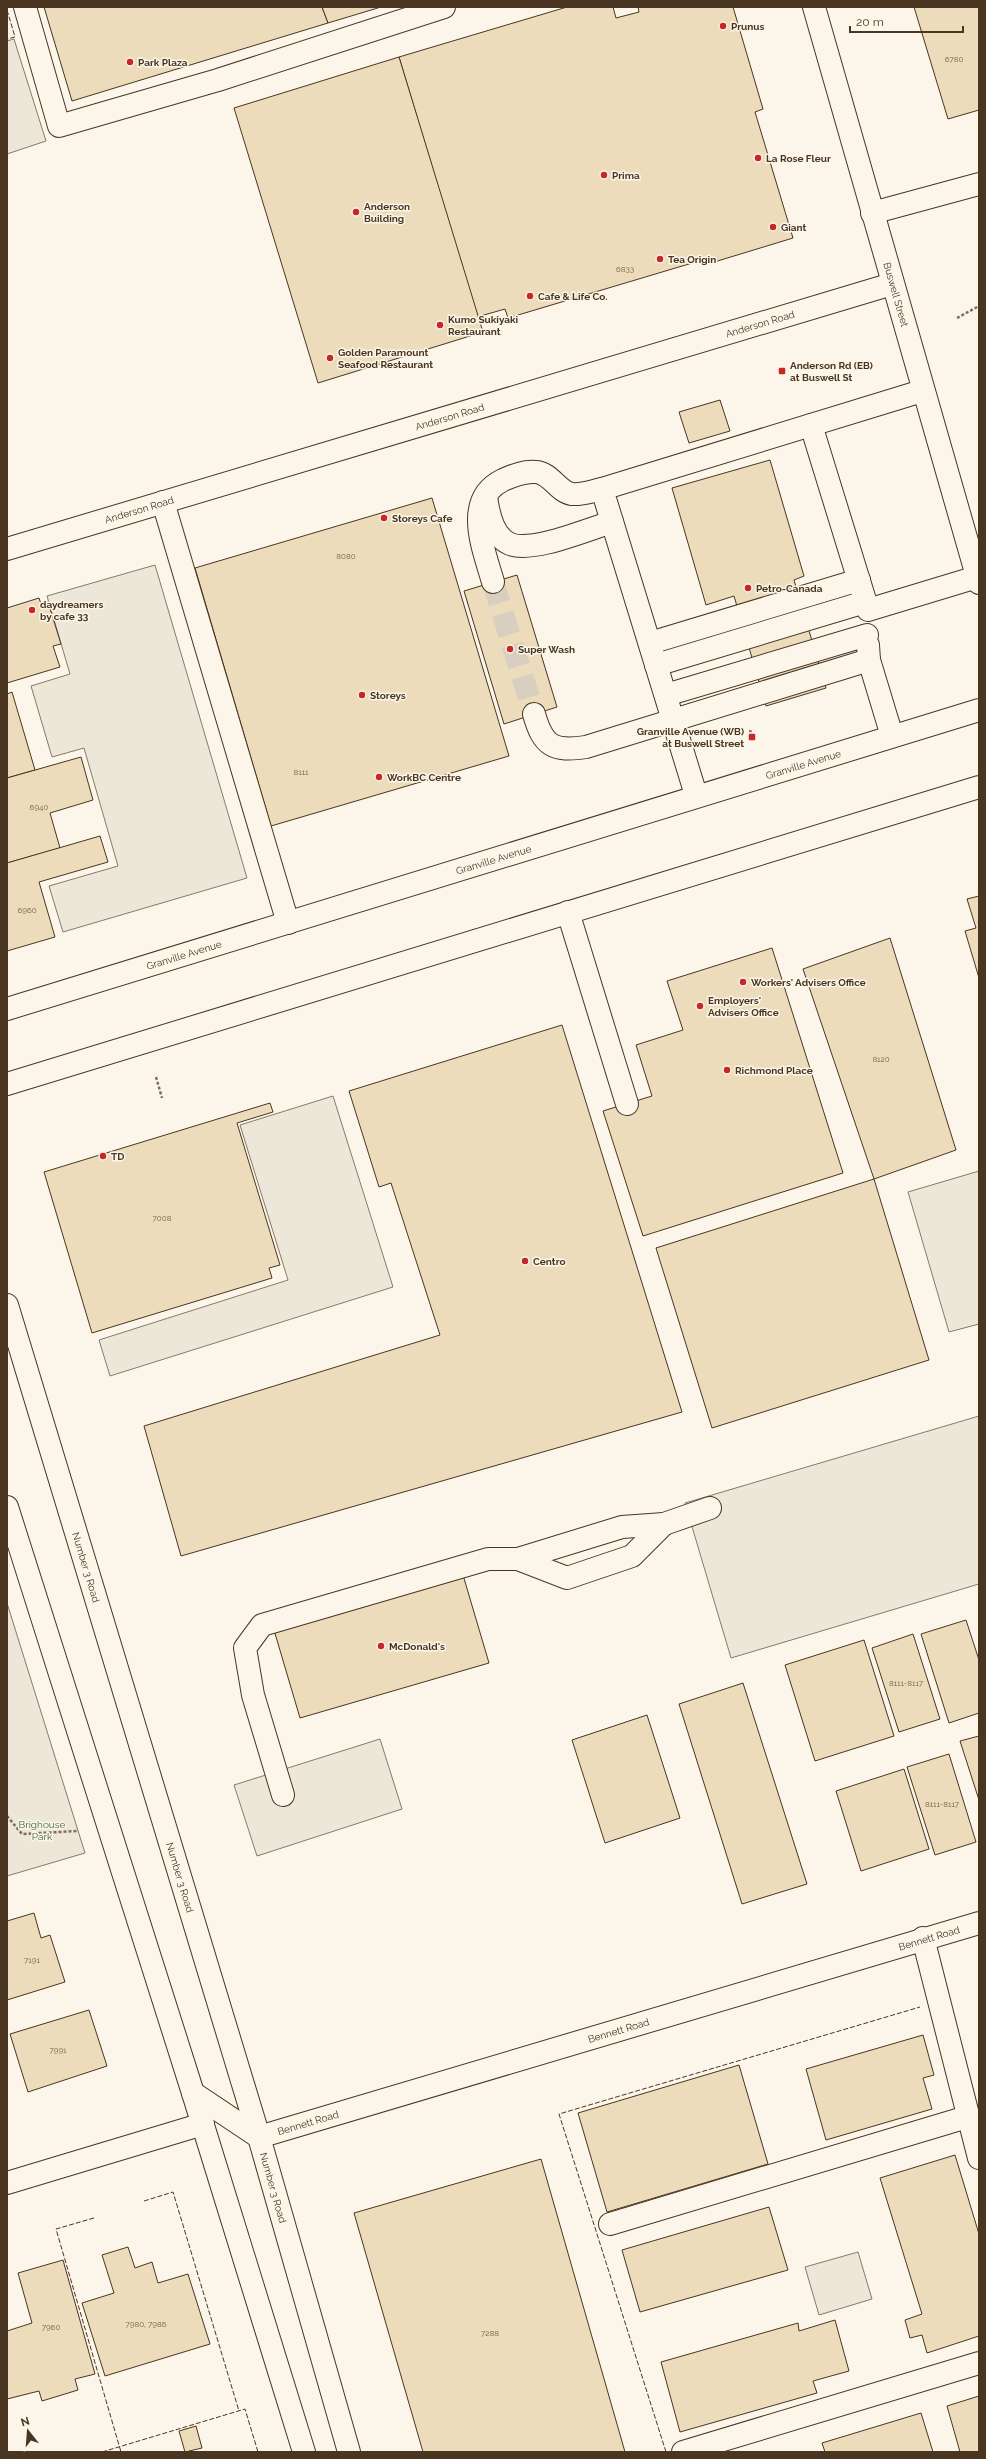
<svg xmlns="http://www.w3.org/2000/svg" width="986" height="2459" font-family="Raleway,sans-serif">
	<style>
		.green { fill: #ede6d9; stroke: #887966 }
		.parking { fill: #ede7d9; stroke: #887966 }
		.building { fill: #ecdcbc; stroke: #4a3520 }
		.lines { fill: none; stroke-linecap: round; stroke-linejoin: round }
		.minor-tunnel { stroke: #d8cfc1; stroke-width: 22; stroke-dasharray: 22 11; stroke-linecap: butt }
		.minor-casing { stroke: #4a3520; stroke-width: 24 }
		.major-casing { stroke: #4a3520; stroke-width: 24 }
		.path { stroke: #7f6f5c; stroke-width: 2.5; stroke-dasharray: 3 2; stroke-linecap: butt }
		.minor { stroke: #fbf6e9; stroke-width: 22 }
		.major { stroke: #fbf6e9; stroke-width: 22 }
		.fence { stroke: #4a3520; stroke-width: 1; stroke-dasharray: 5 2; stroke-linecap: butt }
		.poi-dot { fill: #c62828; stroke: #fbf6e9; stroke-width: 1.5 }
		.labels { text-anchor: middle; stroke-width: 3; stroke-linejoin: round; paint-order: stroke }
		.number-label { font-size: 8px; fill: #725f47 }
		.poi-label { font-size: 10px; font-weight: bold; fill: #4a3520; stroke: #fbf6e9; text-anchor: start }
		.street-label { font-size: 10px; fill: #4a3520; stroke: #fbf6e9 }
		.park-label { font-size: 10px; fill: #436837; stroke: #fbf6e9 }
	</style>
	<rect width="100%" height="100%" fill="#fbf6e9"/>
	<g class="green">
		<path d="M7 1603 85 1853 7 1876Z"/>
		<path d="M858 2252 872 2299 819 2315 805 2267Z"/>
	</g>
	<g class="parking">
		<path d="M14 39 46 141 7 154V41Z"/>
		<path d="M155 565 247 878 63 932 49 886 118 866 84 748 52 757 31 686 70 674 47 596Z"/>
		<path d="M333 1096 393 1287 110 1376 99 1340 288 1280 240 1125Z"/>
		<path d="M979 1171V1324L949 1332 908 1192Z"/>
		<path d="M979 1416V1584L731 1658 685 1503Z"/>
		<path d="M380 1739 402 1809 257 1856 234 1785Z"/>
	</g>
	<g class="building">
		<path d="M44 7H322L328 23 72 101Z"/>
		<path d="M322 7H381L328 23Z"/>
		<path d="M567 7H613L616 18 639 12 638 7H733L763 109 755 112 793 238 711 263 709 258 508 318 505 309 477 317 399 57Z"/>
		<path d="M914 7H979V110L948 119Z"/>
		<path d="M399 57 483 332 318 383 234 108Z"/>
		<path d="M720 400 730 431 689 443 679 412Z"/>
		<path d="M770 460 804 576 794 580 826 688 766 706 734 596 706 605 672 488Z"/>
		<path d="M432 498 509 756 271 826 195 568Z"/>
		<path d="M517 575 557 707 504 724 464 591Z"/>
		<path d="M39 598 41 604 48 602 61 644 53 646 60 667 7 683V608Z"/>
		<path d="M12 692 35 770 7 778V694Z"/>
		<path d="M81 757 93 800 50 813 60 848 7 863V778Z"/>
		<path d="M100 836 108 862 39 882 55 937 7 951V863Z"/>
		<path d="M979 896V978L965 931 976 928 967 899Z"/>
		<path d="M890 938 956 1150 874 1179 803 969Z"/>
		<path d="M772 948 843 1173 643 1236 603 1111 652 1096 636 1045 683 1030 667 981Z"/>
		<path d="M562 1025 682 1412 181 1556 144 1426 440 1335 391 1183 379 1187 349 1091Z"/>
		<path d="M270 1103 273 1112 237 1123 280 1265 269 1268 272 1278 92 1333 44 1172Z"/>
		<path d="M874 1179 929 1360 712 1428 656 1248Z"/>
		<path d="M463 1575 489 1663 300 1718 274 1630Z"/>
		<path d="M966 1620 979 1660V1713L949 1723 921 1634Z"/>
		<path d="M913 1634 940 1719 899 1732 872 1648Z"/>
		<path d="M864 1640 894 1736 815 1761 785 1665Z"/>
		<path d="M743 1683 807 1884 742 1904 679 1704Z"/>
		<path d="M647 1715 680 1818 605 1843 572 1740Z"/>
		<path d="M979 1736V1800L960 1741Z"/>
		<path d="M949 1754 976 1842 935 1855 907 1767Z"/>
		<path d="M904 1769 929 1849 861 1871 836 1791Z"/>
		<path d="M34 1913 41 1938 50 1935 65 1982 7 2000V1921Z"/>
		<path d="M89 2010 107 2066 28 2092 10 2034Z"/>
		<path d="M923 2035 934 2075 923 2078 932 2109 826 2140 806 2069Z"/>
		<path d="M739 2065 768 2164 607 2212 578 2113Z"/>
		<path d="M955 2155 979 2234V2336L927 2353 922 2335 910 2338 905 2320 922 2314 880 2178Z"/>
		<path d="M541 2159 625 2452H423L354 2213Z"/>
		<path d="M769 2207 788 2270 640 2312 622 2250Z"/>
		<path d="M128 2247 135 2268 152 2262 158 2283 188 2274 210 2344 105 2376 82 2303 114 2293 102 2255Z"/>
		<path d="M63 2260 95 2374 75 2379 78 2390 42 2401 39 2391 7 2399V2331L32 2323 18 2273Z"/>
		<path d="M835 2320 849 2371 813 2381 817 2393 680 2432 661 2362 798 2323 799 2331Z"/>
		<path d="M979 2396V2452H960L947 2406Z"/>
		<path d="M921 2413 933 2452H825L822 2443Z"/>
		<path d="M196 2426 202 2448 185 2452 179 2431Z"/>
	</g>
	<g class="lines">
		<path class="minor-tunnel" d="M493 582 534 714"/>
		<g class="minor-casing">
			<g id="minor">
				<path d="M25 7 59 126 218 80 444 7"/>
				<path id="s1" d="M814 7 979 583"/>
				<path d="M872 213 979 184"/>
				<path d="M811 425 868 610 977 577"/>
				<path d="M486 496C488 512 493 537 510 544 533 553 588 529 612 522"/>
				<path d="M163 502 288 923"/>
				<path id="s2" d="M7 549 892 284"/>
				<path d="M493 582C484 550 462 500 503 480 514 475 524 471 536 472 551 473 558 492 572 494 582 495 592 491 602 489"/>
				<path d="M650 643 859 580"/>
				<path d="M868 645 869 660 892 736"/>
				<path d="M656 665 865 602"/>
				<path d="M666 695 867 635"/>
				<path d="M534 714C543 746 553 752 586 747L869 660"/>
				<path d="M696 795 602 489 922 391"/>
				<path d="M568 912 627 1104"/>
				<path d="M518 1559 622 1527 664 1524 710 1508"/>
				<path d="M283 1795 253 1695 245 1648 262 1625 488 1559H518L567 1578 632 1556 664 1524"/>
				<path d="M923 1938 979 2158"/>
				<path id="s3" d="M259 2137 979 1923"/>
				<path d="M7 2183 203 2124"/>
				<path d="M610 2224 967 2117"/>
				<path d="M683 2452 979 2363"/>
			</g>
		</g>
		<g class="major-casing">
			<g id="major">
				<path id="s4" d="M7 1009 979 710"/>
				<path d="M7 1084 979 787"/>
				<path id="s5" d="M7 1305 259 2137 349 2452"/>
				<path d="M7 1507 193 2093 304 2452"/>
				<path d="M193 2093 259 2137"/>
			</g>
		</g>
		<g class="path">
			<path d="M957 318 979 306"/>
			<path d="M750 730 752 737"/>
			<path d="M156 1077 162 1098"/>
			<path d="M7 1816 22 1834 78 1831"/>
		</g>
		<use href="#minor" class="minor"/>
		<use href="#major" class="major"/>
		<g class="fence">
			<path d="M7 10 15 37 7 39"/>
			<path d="M144 2201 173 2192 239 2411"/>
			<path d="M94 2218 56 2229 121 2452"/>
			<path d="M102 2452 245 2409 258 2452"/>
			<path d="M666 2452 559 2114 920 2007"/>
		</g>
	</g>
	<g class="poi-dot">
		<circle cx="723" cy="26" r="4"/>
		<circle cx="130" cy="62" r="4"/>
		<circle cx="758" cy="158" r="4"/>
		<circle cx="604" cy="175" r="4"/>
		<circle cx="356" cy="212" r="4"/>
		<circle cx="773" cy="227" r="4"/>
		<circle cx="660" cy="259" r="4"/>
		<circle cx="530" cy="296" r="4"/>
		<circle cx="440" cy="325" r="4"/>
		<circle cx="330" cy="358" r="4"/>
		<rect x="778" y="367" width="8" height="8" rx="2"/>
		<circle cx="384" cy="518" r="4"/>
		<circle cx="748" cy="588" r="4"/>
		<circle cx="32" cy="610" r="4"/>
		<circle cx="510" cy="649" r="4"/>
		<circle cx="362" cy="695" r="4"/>
		<rect x="748" y="733" width="8" height="8" rx="2"/>
		<circle cx="379" cy="777" r="4"/>
		<circle cx="743" cy="982" r="4"/>
		<circle cx="700" cy="1006" r="4"/>
		<circle cx="727" cy="1070" r="4"/>
		<circle cx="103" cy="1156" r="4"/>
		<circle cx="525" cy="1261" r="4"/>
		<circle cx="381" cy="1646" r="4"/>
	</g>
	<g class="labels">
		<g class="number-label">
			<text x="954" y="62">6780</text>
			<text x="625" y="272">6833</text>
			<text x="346" y="559">8080</text>
			<text x="301" y="775">8111</text>
			<text x="39" y="810">6940</text>
			<text x="27" y="913">6960</text>
			<text x="881" y="1062">8120</text>
			<text x="162" y="1221">7008</text>
			<text x="906" y="1686">8111-8117</text>
			<text x="942" y="1807">8111-8117</text>
			<text x="32" y="1963">7191</text>
			<text x="58" y="2053">7991</text>
			<text x="146" y="2327">7980, 7986</text>
			<text x="51" y="2330">7960</text>
			<text x="490" y="2336">7288</text>
		</g>
		<g class="poi-label">
			<text x="731" y="30">Prunus</text>
			<text x="138" y="66">Park Plaza</text>
			<text x="766" y="162">La Rose Fleur</text>
			<text x="612" y="179">Prima</text>
			<text x="364" y="210">Anderson<tspan x="364" dy="12">Building</tspan></text>
			<text x="781" y="231">Giant</text>
			<text x="668" y="263">Tea Origin</text>
			<text x="538" y="300">Cafe &amp; Life Co.</text>
			<text x="448" y="323">Kumo Sukiyaki<tspan x="448" dy="12">Restaurant</tspan></text>
			<text x="338" y="356">Golden Paramount<tspan x="338" dy="12">Seafood Restaurant</tspan></text>
			<text x="790" y="369">Anderson Rd (EB)<tspan x="790" dy="12">at Buswell St</tspan></text>
			<text x="392" y="522">Storeys Cafe</text>
			<text x="756" y="592">Petro-Canada</text>
			<text x="40" y="608">daydreamers<tspan x="40" dy="12">by cafe 33</tspan></text>
			<text x="518" y="653">Super Wash</text>
			<text x="370" y="699">Storeys</text>
			<text x="744" y="735" text-anchor="end">Granville Avenue (WB)<tspan x="744" dy="12">at Buswell Street</tspan></text>
			<text x="387" y="781">WorkBC Centre</text>
			<text x="751" y="986">Workers' Advisers Office</text>
			<text x="708" y="1004">Employers'<tspan x="708" dy="12">Advisers Office</tspan></text>
			<text x="735" y="1074">Richmond Place</text>
			<text x="111" y="1160">TD</text>
			<text x="533" y="1265">Centro</text>
			<text x="389" y="1650">McDonald's</text>
		</g>
		<g class="street-label">
			<text dy="4" stroke="none"><textPath href="#s1" startOffset="299">Buswell Street</textPath></text>
			<text dy="4" stroke="none"><textPath href="#s2" startOffset="786">Anderson Road</textPath></text>
			<text dy="4" stroke="none"><textPath href="#s2" startOffset="462">Anderson Road</textPath></text>
			<text dy="4" stroke="none"><textPath href="#s2" startOffset="138">Anderson Road</textPath></text>
			<text dy="4" stroke="none"><textPath href="#s4" startOffset="833">Granville Avenue</textPath></text>
			<text dy="4" stroke="none"><textPath href="#s4" startOffset="509">Granville Avenue</textPath></text>
			<text dy="4" stroke="none"><textPath href="#s4" startOffset="185">Granville Avenue</textPath></text>
			<text dy="4" stroke="none"><textPath href="#s5" startOffset="274">Number 3 Road</textPath></text>
			<text dy="4" stroke="none"><textPath href="#s5" startOffset="598">Number 3 Road</textPath></text>
			<text dy="4" stroke="none"><textPath href="#s3" startOffset="699">Bennett Road</textPath></text>
			<text dy="4" stroke="none"><textPath href="#s3" startOffset="375">Bennett Road</textPath></text>
			<text dy="4" stroke="none"><textPath href="#s3" startOffset="51">Bennett Road</textPath></text>
			<text dy="4" stroke="none"><textPath href="#s5" startOffset="922">Number 3 Road</textPath></text>
		</g>
		<g class="park-label">
			<text x="42" y="1828">Brighouse<tspan x="42" dy="12">Park</tspan></text>
		</g>
	</g>
	<rect width="986" height="2459" fill="none" stroke="#4a3520" stroke-width="16"/>
	<g transform="translate(28 2431) rotate(343)" stroke="#fbf6e9" stroke-width="3" paint-order="stroke">
	<path d="M0-3L7 15L0 10L-7 15Z" fill="#4a3520"/>
	<text y="-6" font-size="11" font-weight="bold" text-anchor="middle" fill="#4a3520">N</text>
	</g>
	<path d="M850 26v6h113v-6" fill="none" stroke="#4a3520" stroke-width="2"/>
	<text x="856" y="26" font-size="12" fill="#4a3520" stroke="#fbf6e9" stroke-width="3" paint-order="stroke">20 m</text>
</svg>
